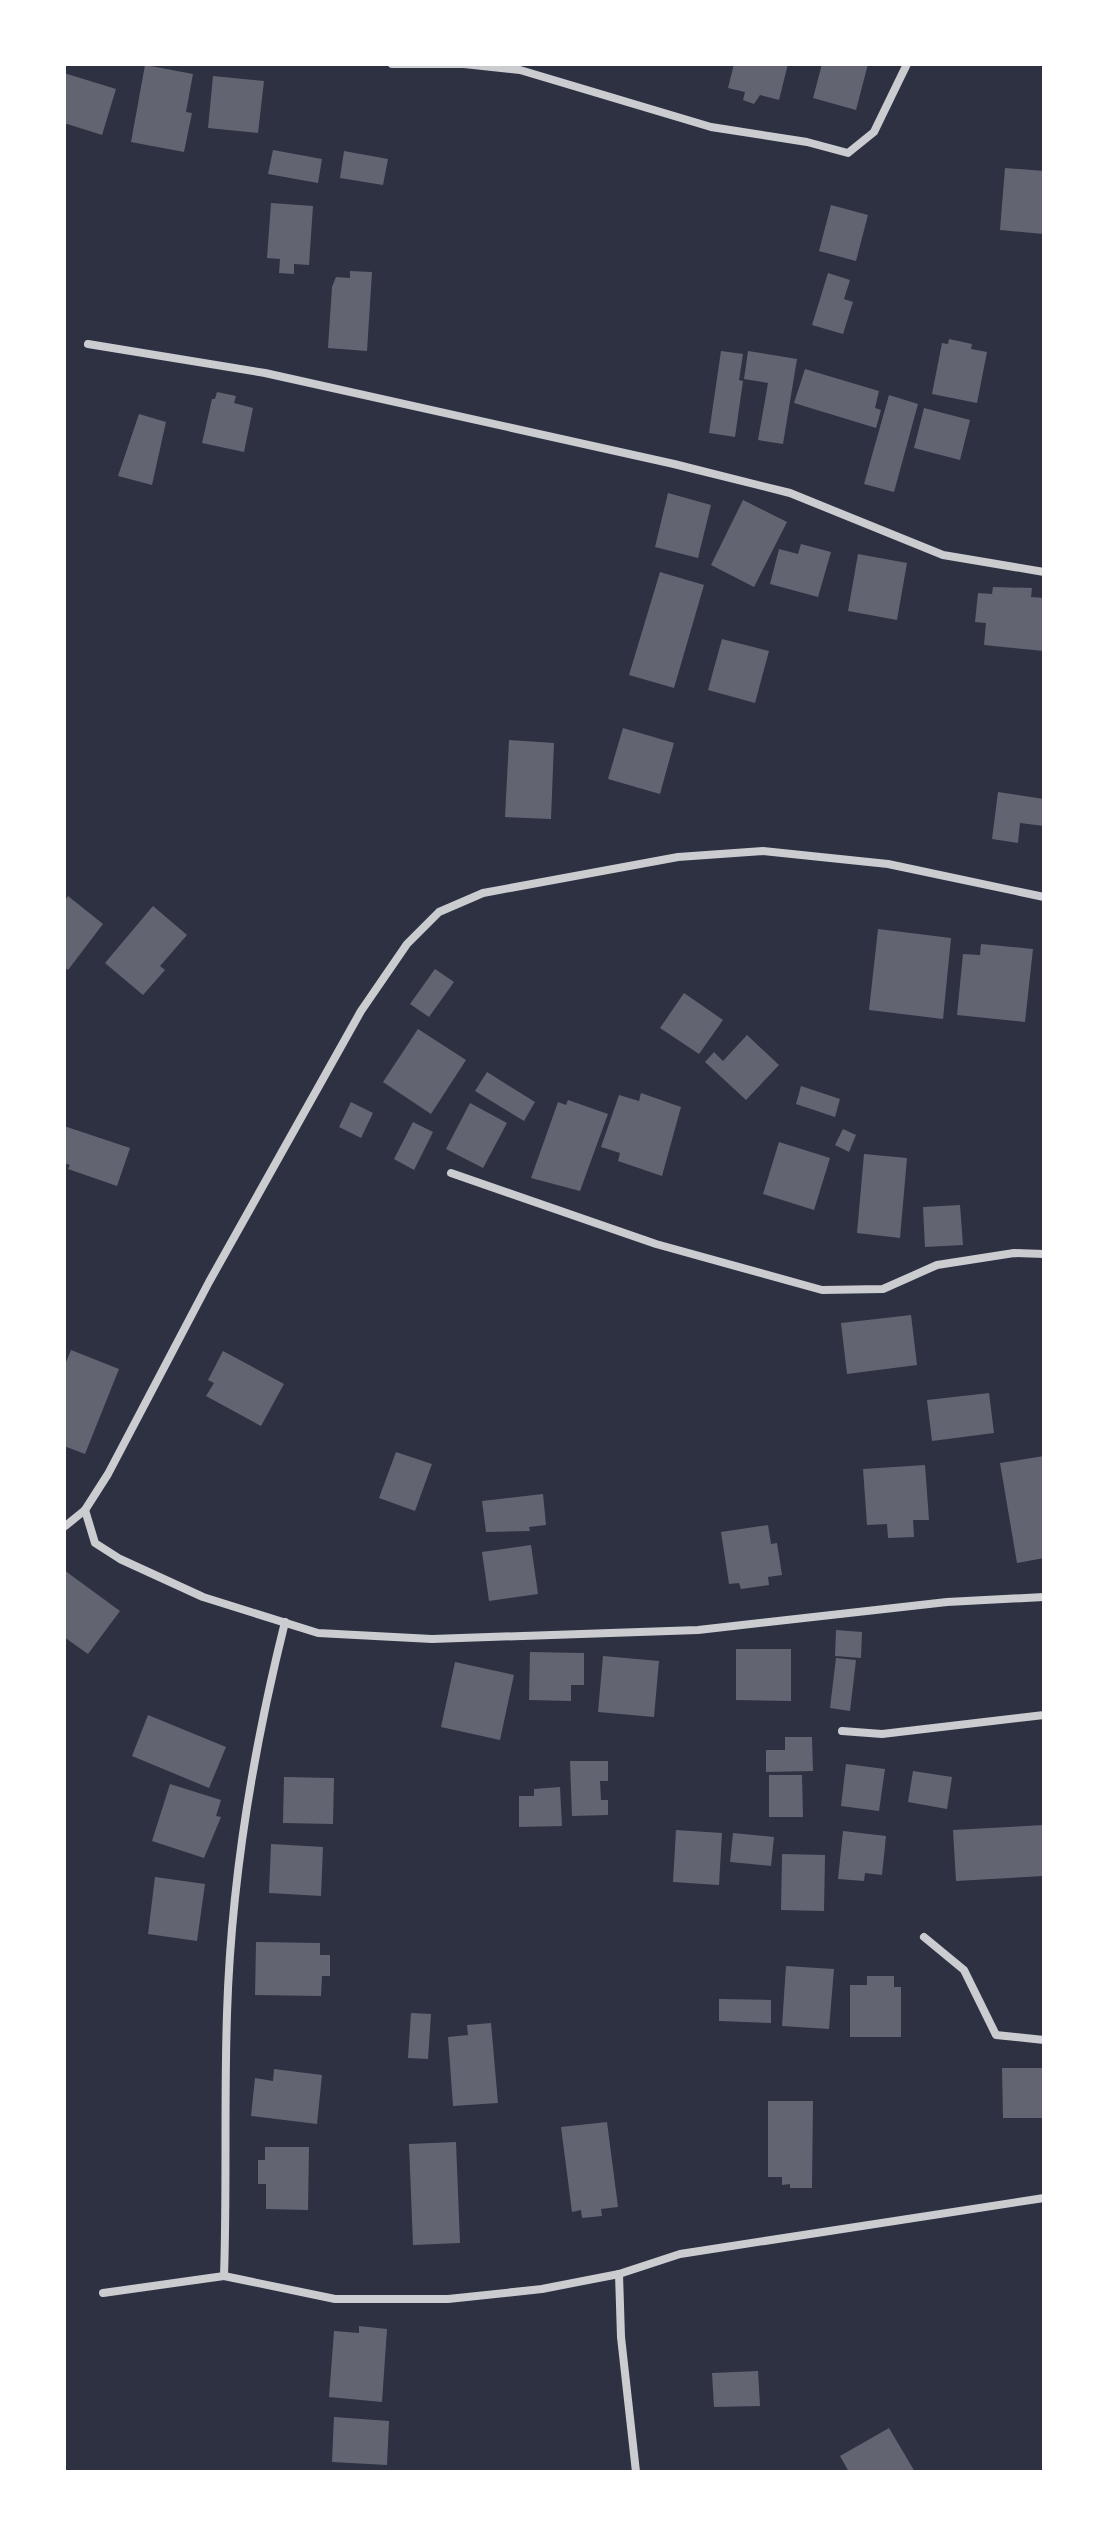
<svg xmlns="http://www.w3.org/2000/svg" width="1108" height="2536" font-family="'Varela Round',sans-serif">
	<style>
		.building { fill: #626471 }
		.lines { fill: none; stroke-linecap: round; stroke-linejoin: round }
		.minor { stroke: #caccd0; stroke-width: 8 }
	</style>
	<rect width="100%" height="100%" fill="#2d3142"/>
	<g class="building">
		<path d="M734 64H788L779 100 760 95 754 104 743 100 745 92 728 88Z"/>
		<path d="M822 64H868L856 110 813 98Z"/>
		<path d="M145 65 193 74 186 112 192 113 184 152 131 142Z"/>
		<path d="M64 73 116 89 102 135 64 123Z"/>
		<path d="M213 76 264 81 258 133 208 128Z"/>
		<path d="M273 150 322 159 318 183 268 174Z"/>
		<path d="M344 151 388 159 383 185 340 178Z"/>
		<path d="M1005 168 1044 171V234L1000 230Z"/>
		<path d="M271 203 313 206 309 265 294 264V274L279 273 280 259 267 258Z"/>
		<path d="M831 205 868 215 856 261 819 251Z"/>
		<path d="M350 271 372 272 367 351 328 348 332 287 336 277 350 278Z"/>
		<path d="M828 273 850 280 844 299 853 302 843 334 812 325Z"/>
		<path d="M949 339 972 344 971 349 987 352 977 403 932 394 942 343 948 344Z"/>
		<path d="M721 351 743 354 739 380 743 381 735 437 709 433Z"/>
		<path d="M748 351 797 359 783 444 758 440 768 383 744 379Z"/>
		<path d="M805 369 879 391 875 408 881 410 876 428 794 403Z"/>
		<path d="M217 392 236 396 234 403 253 408 244 452 202 443 212 399H215Z"/>
		<path d="M889 395 918 404 894 492 864 484Z"/>
		<path d="M924 408 970 420 960 460 914 448Z"/>
		<path d="M139 414 166 422 152 485 118 476Z"/>
		<path d="M668 493 711 505 698 558 655 547Z"/>
		<path d="M743 500 787 522 754 587 711 565Z"/>
		<path d="M801 544 831 552 818 597 770 584 779 549 798 554Z"/>
		<path d="M858 554 907 563 897 620 848 611Z"/>
		<path d="M660 572 704 585 674 688 629 675Z"/>
		<path d="M993 587 1032 588 1031 597 1044 598V651L984 645 986 623 975 622 978 593 992 594Z"/>
		<path d="M722 639 769 651 755 703 708 690Z"/>
		<path d="M623 728 674 743 660 794 608 779Z"/>
		<path d="M509 740 554 743 551 819 505 817Z"/>
		<path d="M998 792 1044 799V826L1020 823 1018 843 992 839Z"/>
		<path d="M68 896 103 924 68 970 64 967V902Z"/>
		<path d="M153 906 187 935 160 966 165 970 143 995 105 963Z"/>
		<path d="M878 929 951 938 943 1019 869 1010Z"/>
		<path d="M981 944 1033 949 1025 1022 957 1015 963 954 980 955Z"/>
		<path d="M435 969 454 982 429 1017 410 1004Z"/>
		<path d="M684 993 723 1020 699 1054 660 1028Z"/>
		<path d="M418 1029 466 1060 431 1114 383 1082Z"/>
		<path d="M747 1035 779 1065 746 1100 705 1062 714 1052 723 1061Z"/>
		<path d="M487 1072 535 1102 524 1121 475 1091Z"/>
		<path d="M801 1086 840 1099 835 1117 796 1104Z"/>
		<path d="M641 1093 681 1107 662 1176 618 1161 620 1153 601 1147 619 1095 639 1101Z"/>
		<path d="M568 1100 608 1114 580 1191 531 1178 558 1102 566 1105Z"/>
		<path d="M351 1102 373 1113 361 1138 339 1127Z"/>
		<path d="M470 1103 507 1123 483 1168 446 1149Z"/>
		<path d="M413 1122 433 1132 414 1170 394 1159Z"/>
		<path d="M64 1126 130 1148 117 1186 68 1169 70 1165 64 1163Z"/>
		<path d="M843 1129 856 1135 849 1152 835 1145Z"/>
		<path d="M779 1142 830 1158 814 1210 763 1194Z"/>
		<path d="M864 1154 907 1158 900 1238 857 1233Z"/>
		<path d="M960 1205 963 1245 925 1247 923 1207Z"/>
		<path d="M911 1315 917 1365 847 1374 841 1323Z"/>
		<path d="M71 1350 119 1369 85 1454 64 1446V1367Z"/>
		<path d="M223 1351 284 1384 261 1426 206 1396 214 1383 208 1380Z"/>
		<path d="M989 1393 994 1433 932 1441 927 1400Z"/>
		<path d="M396 1452 432 1464 415 1511 379 1498Z"/>
		<path d="M1044 1456V1558L1017 1563 1000 1463Z"/>
		<path d="M925 1465 929 1520H913L914 1537 888 1538 887 1524 867 1525 863 1469Z"/>
		<path d="M543 1494 546 1525 529 1527 530 1531 486 1532 482 1501Z"/>
		<path d="M768 1525 771 1544 777 1543 782 1575 768 1577 769 1585 741 1589 739 1583 729 1584 721 1532Z"/>
		<path d="M531 1545 538 1594 489 1601 482 1552Z"/>
		<path d="M64 1570 120 1611 88 1654 64 1637Z"/>
		<path d="M836 1630 862 1632 861 1658 835 1656Z"/>
		<path d="M736 1649H791V1701L736 1700Z"/>
		<path d="M530 1652 584 1653V1685H571V1701L529 1700Z"/>
		<path d="M603 1656 659 1661 654 1717 598 1712Z"/>
		<path d="M836 1658 856 1660 850 1711 830 1708Z"/>
		<path d="M455 1662 514 1675 500 1740 441 1727Z"/>
		<path d="M148 1715 226 1747 209 1788 132 1756Z"/>
		<path d="M785 1737H812L813 1771 766 1772V1750H785Z"/>
		<path d="M570 1761H608V1781H600L601 1800H608V1815L572 1816Z"/>
		<path d="M846 1764 885 1769 879 1811 841 1806Z"/>
		<path d="M913 1771 952 1777 947 1809 908 1802Z"/>
		<path d="M769 1775H802L803 1817H769Z"/>
		<path d="M284 1777 334 1778 333 1824 283 1823Z"/>
		<path d="M170 1784 221 1800 216 1816 221 1817 204 1858 152 1841Z"/>
		<path d="M560 1787 562 1826 519 1827V1796H534V1789Z"/>
		<path d="M1044 1825V1876L956 1881 953 1830Z"/>
		<path d="M676 1830 722 1833 719 1885 673 1882Z"/>
		<path d="M843 1831 886 1836 882 1875 865 1873 864 1881 838 1879Z"/>
		<path d="M733 1833 774 1837 771 1866 730 1862Z"/>
		<path d="M271 1844 323 1847 321 1896 269 1893Z"/>
		<path d="M782 1854 825 1855 824 1911 781 1910Z"/>
		<path d="M155 1877 205 1884 197 1941 148 1934Z"/>
		<path d="M256 1942 320 1943V1955H330V1976H322L321 1996 255 1995Z"/>
		<path d="M786 1966 834 1969 829 2029 782 2026Z"/>
		<path d="M867 1976H894V1987H901V2037H850V1985H867Z"/>
		<path d="M719 1999 771 2000V2023L719 2021Z"/>
		<path d="M411 2013 431 2014 428 2059 408 2058Z"/>
		<path d="M491 2023 498 2103 453 2106 448 2037 468 2035 467 2025Z"/>
		<path d="M1002 2068H1044V2118H1003Z"/>
		<path d="M274 2069 322 2075 317 2124 251 2116 255 2078 273 2081Z"/>
		<path d="M768 2101H813L812 2188H790V2184L782 2185V2177H768Z"/>
		<path d="M607 2122 618 2207 601 2209 602 2216 582 2218 581 2210 572 2212 561 2127Z"/>
		<path d="M456 2142 460 2243 413 2245 409 2144Z"/>
		<path d="M265 2147H309L308 2210 266 2209V2184H258V2160H265Z"/>
		<path d="M359 2326 387 2329 382 2402 329 2397 334 2331 359 2333Z"/>
		<path d="M758 2371 760 2406 714 2407 712 2373Z"/>
		<path d="M334 2417 389 2421 387 2465 332 2462Z"/>
		<path d="M889 2428 915 2472H849L840 2456Z"/>
	</g>
	<g class="lines">
		<g class="minor">
			<path d="M392 64H464L520 70 711 127 807 142 848 153 874 132 907 64"/>
			<path d="M88 344 265 373 674 464 790 493 943 555 1044 572"/>
			<path d="M451 1173 656 1244 822 1290 883 1289 937 1265 1014 1253 1044 1254"/>
			<path d="M85 1510 95 1543 120 1559 203 1597 318 1633 432 1639 698 1630 947 1602 1044 1597"/>
			<path d="M64 1527 85 1510 108 1474 209 1282 361 1011 407 944 439 912 483 893 678 857 763 851 888 864 1044 897"/>
			<path d="M842 1731 882 1734 1044 1715"/>
			<path d="M924 1937 964 1970 996 2035 1044 2040"/>
			<path d="M619 2274 621 2337 636 2472"/>
			<path d="M224 2276 335 2299H448L542 2289 619 2274 680 2254 1044 2198"/>
			<path d="M103 2293 224 2276C227 2189 224 2101 227 2014 231 1882 253 1750 285 1622"/>
		</g>
	</g>
	<rect width="1108" height="2536" fill="none" stroke="#ffffff" stroke-width="132"/>
</svg>
